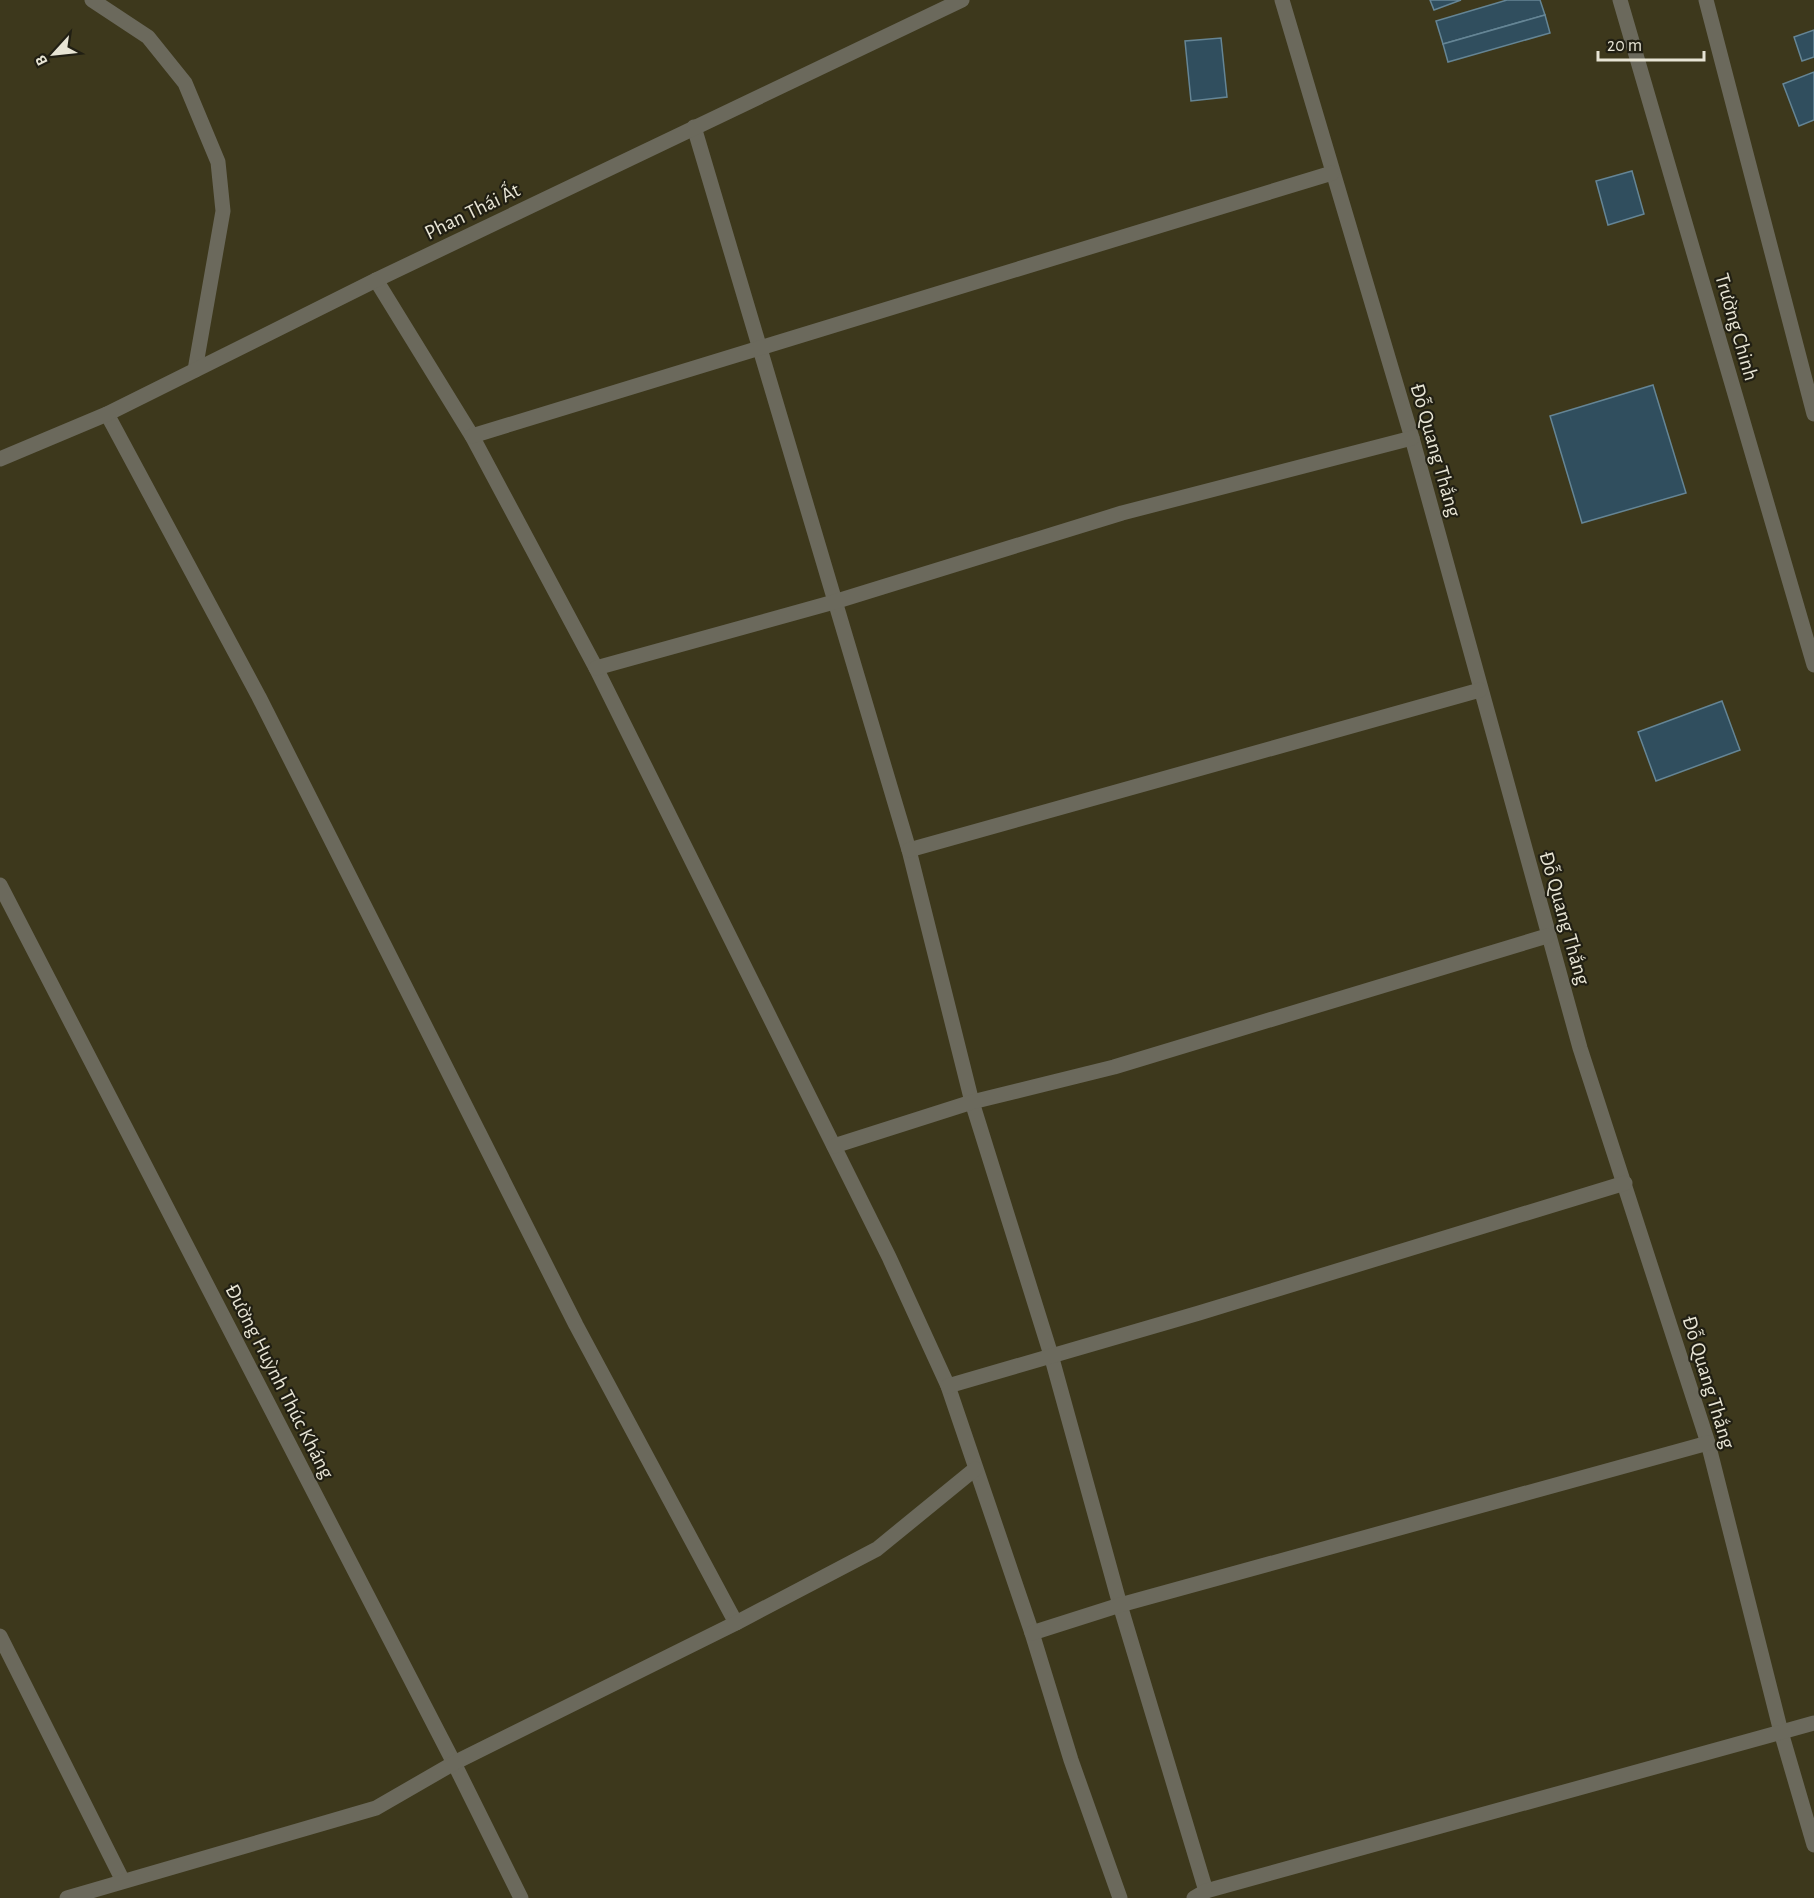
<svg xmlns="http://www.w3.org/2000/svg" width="1814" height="1898" font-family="'Alegreya Sans',sans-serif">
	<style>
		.building { fill: #304e5e; stroke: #658595; stroke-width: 1.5 }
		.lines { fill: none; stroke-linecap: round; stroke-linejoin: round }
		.minor { stroke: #6b695c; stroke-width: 15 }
		.labels { text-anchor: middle; stroke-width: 4.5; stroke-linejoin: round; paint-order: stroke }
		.street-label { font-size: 21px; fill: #e7e4d4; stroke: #211f13 }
	</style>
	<rect width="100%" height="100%" fill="#3d381c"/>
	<g class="building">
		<path d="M1430 0H1461L1434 10Z"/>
		<path d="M1507 0H1540L1545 15 1443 44 1436 21Z"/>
		<path d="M1545 15 1550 33 1448 62 1443 44Z"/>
		<path d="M1814 30V57L1802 61 1794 37Z"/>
		<path d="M1221 38 1227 97 1191 101 1185 41Z"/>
		<path d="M1814 72V120L1799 126 1783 84Z"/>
		<path d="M1632 171 1644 214 1608 225 1596 181Z"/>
		<path d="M1653 385 1686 493 1582 523 1550 416Z"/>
		<path d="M1722 701 1740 750 1656 781 1638 732Z"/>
	</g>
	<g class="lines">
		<g class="minor">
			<path d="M92 0 148 37 185 83 218 162 223 211 195 370"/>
			<path d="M1282 0 1412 438 1580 1048 1708 1443 1781 1732 1814 1845"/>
			<path d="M1620 0 1814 665"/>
			<path d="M1706 0 1814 414"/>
			<path d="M694 127 909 850 972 1102 1051 1355 1120 1605 1206 1891"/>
			<path d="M376 280 472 436 596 668 889 1257 948 1386 1032 1633 1071 1760 1120 1898"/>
			<path d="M107 414 259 697 576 1325 736 1623"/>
			<path d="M472 436 1332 173"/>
			<path d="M0 459 107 414 376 280 962 0"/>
			<path d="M596 668 834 602 1122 513 1412 438"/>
			<path d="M909 850 1480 690"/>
			<path d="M0 885 454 1763 521 1898"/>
			<path d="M834 1146 972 1102 1114 1067 1547 936"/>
			<path d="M948 1386 1199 1313 1625 1183"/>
			<path d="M1032 1633 1120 1605 1708 1443"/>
			<path d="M0 1636 123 1881"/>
			<path d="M67 1898 376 1808 454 1763 736 1623 877 1549 975 1469"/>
			<path d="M1194 1898 1206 1891 1814 1723"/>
		</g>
	</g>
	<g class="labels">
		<g class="street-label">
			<text transform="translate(472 211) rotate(-26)" y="7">Phan Thái Ất</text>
			<text transform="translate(1737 327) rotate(74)" y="7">Trường Chinh</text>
			<text transform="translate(1436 450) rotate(74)" y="7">Đỗ Quang Thắng</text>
			<text transform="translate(1565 918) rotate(74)" y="7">Đỗ Quang Thắng</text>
			<text transform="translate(280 1381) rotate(63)" y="7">Đường Huỳnh Thúc Kháng</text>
			<text transform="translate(1709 1382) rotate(73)" y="7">Đỗ Quang Thắng</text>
		</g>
	</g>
	<g transform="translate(54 54) rotate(243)" stroke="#211f13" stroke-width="4.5" paint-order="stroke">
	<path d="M0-4.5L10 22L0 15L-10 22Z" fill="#e7e4d4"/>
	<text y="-9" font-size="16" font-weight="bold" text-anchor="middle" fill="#e7e4d4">B</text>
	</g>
	<path d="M1598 51v9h106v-9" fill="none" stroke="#e7e4d4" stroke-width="3"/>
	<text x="1607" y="51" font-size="18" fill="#e7e4d4" stroke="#211f13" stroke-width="4.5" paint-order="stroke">20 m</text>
</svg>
